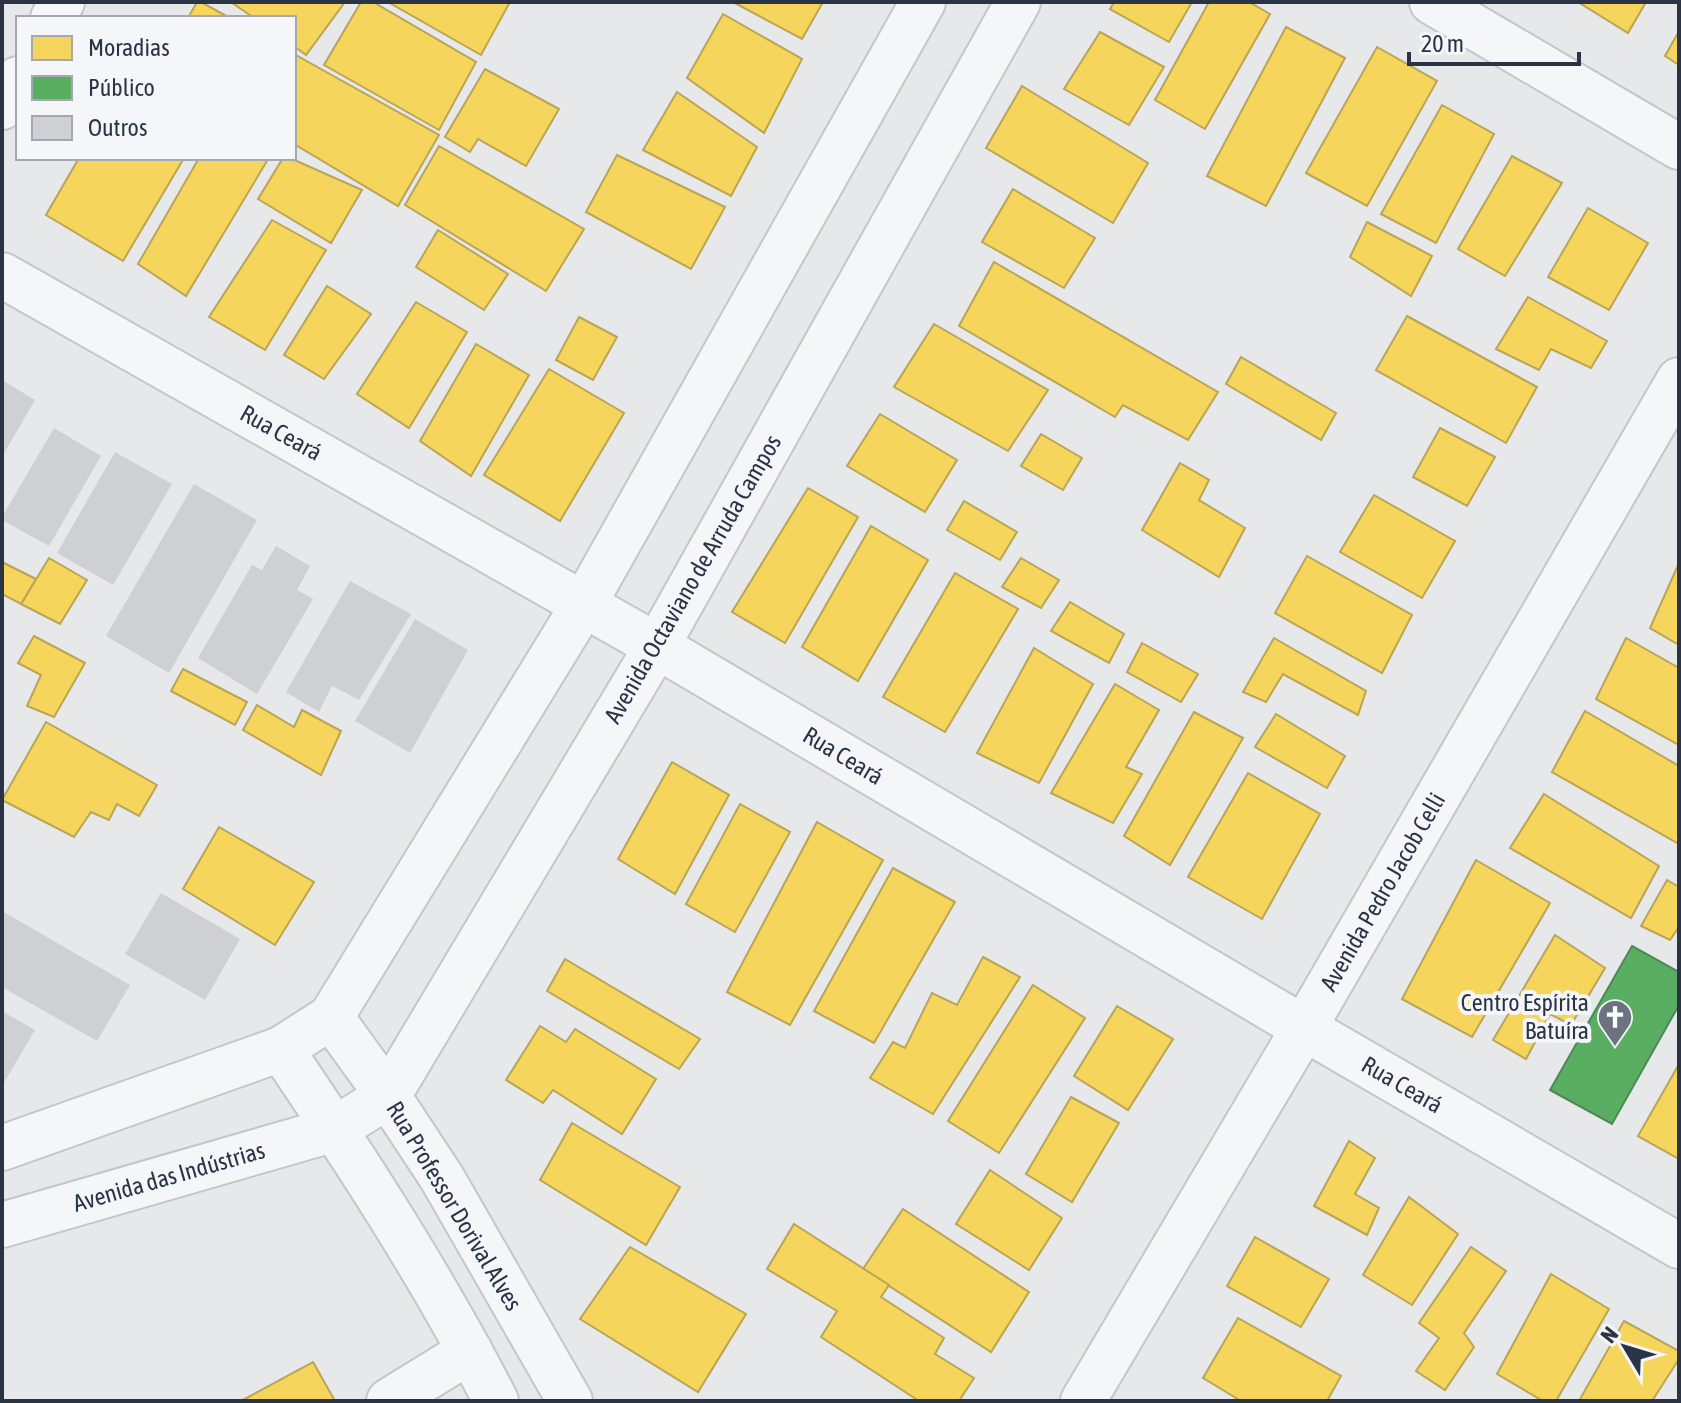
<svg xmlns="http://www.w3.org/2000/svg" width="1681" height="1403" font-family="'Asap Condensed',sans-serif">
	<style>
		.homes { fill: #f6d55c; stroke: #b9a555; stroke-width: 2 }
		.public { fill: #5aae61; stroke: #4c8959; stroke-width: 2 }
		.building { fill: #ced0d3 }
		.lines { fill: none; stroke-linecap: round; stroke-linejoin: round }
		.minor-casing { stroke: #c4c6c8; stroke-width: 48 }
		.minor { stroke: #f5f6f7; stroke-width: 44 }
		.labels { text-anchor: middle; stroke-width: 8; stroke-linejoin: round; paint-order: stroke }
		.street-label { font-size: 24px; fill: #2b3445; stroke: #f4f6f9 }
		.poi-label { font-size: 24px; fill: #2b3445; stroke: #f4f6f9; text-anchor: end }
	</style>
	<rect width="100%" height="100%" fill="#e6e8ea"/>
	<g class="homes">
		<path d="M197 2H201L230 18H188Z"/>
		<path d="M231 2H345L306 55 294 46V18H254Z"/>
		<path d="M361 2H373L476 62 439 130 324 65Z"/>
		<path d="M388 2H510L481 55Z"/>
		<path d="M733 2H823L802 39Z"/>
		<path d="M1114 2H1192L1169 42 1110 9Z"/>
		<path d="M1209 2H1249L1270 14 1205 129 1155 100Z"/>
		<path d="M1578 2H1646L1628 33Z"/>
		<path d="M723 14 802 59 764 133 687 78Z"/>
		<path d="M1286 27 1345 58 1266 206 1207 176Z"/>
		<path d="M1679 31V65L1665 56Z"/>
		<path d="M1100 32 1164 67 1129 125 1064 89Z"/>
		<path d="M1377 47 1437 81 1367 206 1306 173Z"/>
		<path d="M294 54 439 135 398 206 294 144Z"/>
		<path d="M485 69 559 109 526 166 478 139 470 152 445 137Z"/>
		<path d="M1022 86 1148 163 1113 223 986 148Z"/>
		<path d="M677 92 757 147 731 196 643 150Z"/>
		<path d="M1442 105 1494 134 1436 243 1381 214Z"/>
		<path d="M439 146 584 229 546 291 405 205Z"/>
		<path d="M617 155 725 207 691 269 586 212Z"/>
		<path d="M1512 156 1562 183 1505 276 1458 249Z"/>
		<path d="M79 158H184L123 261 46 215Z"/>
		<path d="M199 158H261L267 161 186 296 138 264Z"/>
		<path d="M283 158H290L362 190 331 243 258 199Z"/>
		<path d="M1013 189 1095 238 1064 288 982 242Z"/>
		<path d="M1588 208 1648 243 1609 310 1548 277Z"/>
		<path d="M272 220 326 250 265 350 209 317Z"/>
		<path d="M1367 222 1432 256 1411 296 1350 257Z"/>
		<path d="M438 230 508 274 484 310 416 267Z"/>
		<path d="M994 262 1218 392 1188 440 1123 405 1115 417 959 326Z"/>
		<path d="M327 286 371 314 324 379 284 355Z"/>
		<path d="M1528 297 1607 341 1591 368 1551 349 1539 370 1496 349Z"/>
		<path d="M416 302 467 332 409 428 357 394Z"/>
		<path d="M1407 316 1537 387 1506 443 1376 370Z"/>
		<path d="M579 317 617 337 593 380 556 360Z"/>
		<path d="M934 324 1048 390 1008 451 894 387Z"/>
		<path d="M476 344 529 375 471 476 420 441Z"/>
		<path d="M1241 357 1336 413 1321 440 1226 384Z"/>
		<path d="M549 369 624 413 560 521 484 475Z"/>
		<path d="M880 414 957 460 925 512 847 466Z"/>
		<path d="M1440 428 1495 457 1467 506 1413 477Z"/>
		<path d="M1041 434 1082 458 1063 490 1021 466Z"/>
		<path d="M1180 463 1209 480 1199 500 1245 528 1219 577 1142 530Z"/>
		<path d="M808 488 858 517 785 643 732 612Z"/>
		<path d="M1374 495 1455 541 1422 598 1340 552Z"/>
		<path d="M964 501 1017 532 1000 560 947 530Z"/>
		<path d="M871 526 928 560 858 681 802 647Z"/>
		<path d="M1307 556 1412 615 1382 673 1275 613Z"/>
		<path d="M49 558 87 580 60 624 21 604Z"/>
		<path d="M1021 558 1059 580 1041 608 1002 587Z"/>
		<path d="M2 562 36 579 21 604 2 594Z"/>
		<path d="M1679 563V645L1650 628Z"/>
		<path d="M955 573 1018 609 945 732 883 697Z"/>
		<path d="M1070 602 1124 634 1109 663 1051 631Z"/>
		<path d="M34 636 85 663 54 717 27 706 41 675 18 663Z"/>
		<path d="M1274 638 1366 691 1358 715 1283 674 1266 702 1243 692Z"/>
		<path d="M1626 638 1679 668V745L1596 699Z"/>
		<path d="M1142 643 1198 674 1181 702 1127 672Z"/>
		<path d="M1034 648 1093 684 1039 783 977 753Z"/>
		<path d="M183 669 247 702 235 725 171 691Z"/>
		<path d="M1115 684 1159 710 1126 767 1142 774 1113 823 1051 793Z"/>
		<path d="M257 705 294 727 302 710 341 731 321 775 243 730Z"/>
		<path d="M1585 711 1679 766V844L1552 772Z"/>
		<path d="M1194 712 1243 738 1170 865 1124 836Z"/>
		<path d="M1276 714 1345 756 1327 788 1255 747Z"/>
		<path d="M46 722 157 785 139 816 117 804 109 820 91 812 74 837 2 800Z"/>
		<path d="M672 762 729 795 675 894 618 859Z"/>
		<path d="M1248 773 1320 814 1262 919 1188 877Z"/>
		<path d="M1544 794 1659 866 1631 918 1510 848Z"/>
		<path d="M740 804 790 832 735 932 686 904Z"/>
		<path d="M817 822 883 860 790 1025 727 992Z"/>
		<path d="M219 827 314 882 275 945 183 889Z"/>
		<path d="M1476 860 1550 903 1472 1037 1402 999Z"/>
		<path d="M893 868 955 902 874 1043 814 1011Z"/>
		<path d="M1667 880 1679 887V927L1670 940 1641 926Z"/>
		<path d="M1555 935 1605 968 1571 1025 1550 1014 1526 1059 1493 1040Z"/>
		<path d="M983 957 1020 977 933 1114 870 1078 893 1042 905 1048 932 993 957 1005Z"/>
		<path d="M565 959 700 1039 679 1069 547 991Z"/>
		<path d="M1033 985 1085 1018 999 1153 948 1121Z"/>
		<path d="M1117 1006 1173 1039 1128 1110 1074 1076Z"/>
		<path d="M540 1026 566 1042 575 1029 656 1079 622 1134 553 1090 543 1103 506 1080Z"/>
		<path d="M1679 1064V1159L1638 1136Z"/>
		<path d="M1071 1097 1119 1123 1072 1202 1026 1174Z"/>
		<path d="M572 1123 680 1187 646 1245 540 1180Z"/>
		<path d="M1349 1141 1375 1158 1355 1194 1379 1208 1367 1235 1314 1206Z"/>
		<path d="M990 1170 1062 1218 1029 1270 956 1224Z"/>
		<path d="M1409 1197 1458 1234 1412 1305 1363 1275Z"/>
		<path d="M903 1209 1029 1292 991 1352 863 1269Z"/>
		<path d="M794 1224 889 1285 881 1297 944 1338 935 1354 974 1378 959 1401H919L821 1337 837 1311 767 1269Z"/>
		<path d="M1255 1237 1329 1279 1301 1327 1227 1286Z"/>
		<path d="M630 1247 746 1314 698 1392 580 1319Z"/>
		<path d="M1471 1247 1506 1271 1464 1333 1474 1347 1445 1390 1416 1371 1439 1338 1419 1323Z"/>
		<path d="M1551 1274 1609 1309 1556 1401H1543L1497 1374Z"/>
		<path d="M1238 1318 1341 1376 1327 1401H1241L1203 1378Z"/>
		<path d="M1624 1321 1679 1351V1359L1652 1401H1579Z"/>
		<path d="M313 1362 335 1401H241Z"/>
	</g>
	<path class="public" d="M1632 946 1679 972V1005L1612 1124 1550 1090Z"/>
	<g class="building">
		<path d="M2 380 35 400 2 457Z"/>
		<path d="M54 428 101 456 49 546 2 520V517Z"/>
		<path d="M115 452 172 484 113 585 57 553Z"/>
		<path d="M194 484 257 520 169 673 106 636Z"/>
		<path d="M276 546 310 566 297 590 313 599 257 694 198 658 252 565 262 570Z"/>
		<path d="M350 581 411 614 359 700 332 686 319 712 286 692Z"/>
		<path d="M415 619 468 650 410 753 355 721Z"/>
		<path d="M161 893 240 939 205 1000 125 954Z"/>
		<path d="M2 911 130 985 97 1041 2 987Z"/>
		<path d="M2 1011 35 1030 2 1086Z"/>
	</g>
	<g class="lines">
		<g class="minor-casing">
			<g id="minor">
				<path d="M1432 2 1679 147"/>
				<path d="M53 18 62 2"/>
				<path d="M2 107 18 79"/>
				<path d="M2 275 657 646 1304 1028 1679 1246"/>
				<path d="M331 1017 388 1096 442 1178 570 1401"/>
				<path d="M281 1049C358 1163 433 1278 496 1401"/>
				<path d="M2 1148 281 1049 331 1017 584 604 923 2"/>
				<path d="M2 1225 335 1129 388 1096 657 646 1018 2"/>
				<path d="M389 1401 470 1351"/>
				<path d="M1083 1401 1304 1028 1679 380"/>
			</g>
		</g>
		<use href="#minor" class="minor"/>
	</g>
	<defs>
		<g id="church-pin" transform="scale(1.8)"><path d="M0 17L-7.5 6A9.5 9.5 0 1 1 7.5 6Z" fill="#6c737f" stroke="#f4f6f9"/><path d="M-1.2-6h2.4v3.5h3.3v2.4h-3.3V6h-2.4V-.1h-3.3v-2.4h3.3Z" fill="#fff"/></g>
	</defs>
	<g fill-rule="evenodd">
		<use href="#church-pin" x="1615" y="1017"/>
	</g>
	<g class="labels">
		<g class="street-label">
			<text transform="translate(281 433) rotate(29)" y="8">Rua Ceará</text>
			<text transform="translate(693 579) rotate(-60)" y="8">Avenida Octaviano de Arruda Campos</text>
			<text transform="translate(843 756) rotate(31)" y="8">Rua Ceará</text>
			<text transform="translate(1383 892) rotate(-60)" y="8">Avenida Pedro Jacob Celli</text>
			<text transform="translate(1402 1085) rotate(30)" y="8">Rua Ceará</text>
			<text transform="translate(169 1177) rotate(-16)" y="8">Avenida das Indústrias</text>
			<text transform="translate(454 1206) rotate(59)" y="8">Rua Professor Dorival Alves</text>
		</g>
		<g class="poi-label">
			<text x="1589" y="1011">Centro Espírita<tspan x="1589" dy="28">Batuíra</tspan></text>
		</g>
	</g>
	<rect width="1681" height="1403" fill="none" stroke="#2b3445" stroke-width="8"/>
	<rect x="16" y="16" width="280" height="144" fill="#f4f6f9" stroke="#a4a8b1" stroke-width="2"/>
	<rect x="32" y="36" width="40" height="24" fill="#f6d55c" stroke="#a4a8b1" stroke-width="2"/>
	<text x="88" y="56" font-size="24" fill="#2b3445">Moradias</text>
	<rect x="32" y="76" width="40" height="24" fill="#5aae61" stroke="#a4a8b1" stroke-width="2"/>
	<text x="88" y="96" font-size="24" fill="#2b3445">Público</text>
	<rect x="32" y="116" width="40" height="24" fill="#ced0d3" stroke="#a4a8b1" stroke-width="2"/>
	<text x="88" y="136" font-size="24" fill="#2b3445">Outros</text>
	<g transform="translate(1625 1347) rotate(308)" stroke="#f4f6f9" stroke-width="6" paint-order="stroke">
	<path d="M0-6L14 30L0 20L-14 30Z" fill="#2b3445"/>
	<text y="-12" font-size="22" font-weight="bold" text-anchor="middle" fill="#2b3445">N</text>
	</g>
	<path d="M1409 52v12h170v-12" fill="none" stroke="#2b3445" stroke-width="4"/>
	<text x="1421" y="52" font-size="24" fill="#2b3445" stroke="#f4f6f9" stroke-width="6" paint-order="stroke">20 m</text>
</svg>
